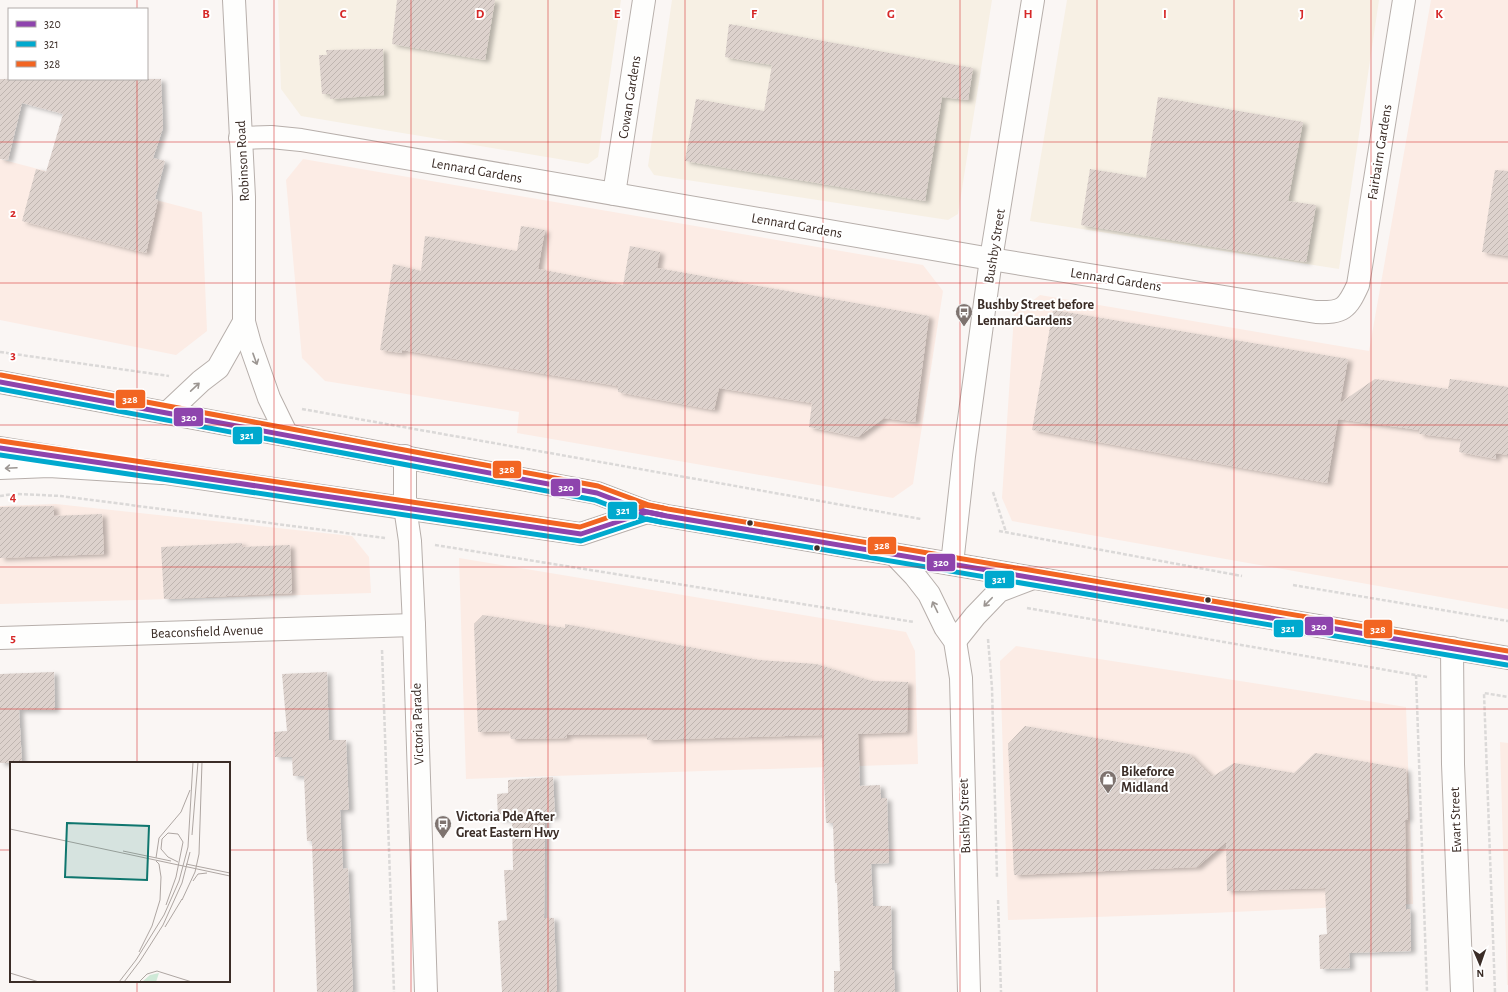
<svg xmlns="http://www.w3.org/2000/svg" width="1508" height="992" font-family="'Alegreya Sans',sans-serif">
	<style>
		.built { fill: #fcece5 }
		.industrial { fill: #f7f0e4 }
		.building { fill: url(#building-hatch); filter: url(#shadow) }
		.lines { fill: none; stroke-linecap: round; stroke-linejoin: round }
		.minor-casing { stroke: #b7afab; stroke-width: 24 }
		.trunk-casing { stroke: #b7afab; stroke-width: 24 }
		.motorway-casing { stroke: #b7afab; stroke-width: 24 }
		.path { stroke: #dbd9d8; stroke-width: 2.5; stroke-dasharray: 4 2; stroke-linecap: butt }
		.minor { stroke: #fefefd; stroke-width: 22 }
		.trunk { stroke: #fefefd; stroke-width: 22 }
		.motorway { stroke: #fefefd; stroke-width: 22 }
		.bus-1-casing { stroke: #fff; stroke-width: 8 }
		.bus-2-casing { stroke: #fff; stroke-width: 8 }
		.bus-3-casing { stroke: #fff; stroke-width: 8 }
		.bus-1 { stroke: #8e44ad; stroke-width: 5 }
		.bus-2 { stroke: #00a9ce; stroke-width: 5 }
		.bus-3 { stroke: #f26522; stroke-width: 5 }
		.oneway { stroke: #9c9692 }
		.grid { fill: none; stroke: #d62828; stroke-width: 1; stroke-opacity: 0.55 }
		.bus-dot { fill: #3b2d27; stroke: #fff; stroke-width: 1.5 }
		.labels { text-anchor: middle; stroke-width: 4; stroke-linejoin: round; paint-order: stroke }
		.street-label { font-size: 14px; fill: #3b2d27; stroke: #fff }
		.poi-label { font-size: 14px; font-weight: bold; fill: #3b2d27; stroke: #fff; text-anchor: start }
		.inset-road { fill: none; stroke: #aea6a2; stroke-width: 1 }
		.view { fill: #0f766e; fill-opacity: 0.15; stroke: #0f766e; stroke-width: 2 }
		.inset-edge { fill: none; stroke: #3b2d27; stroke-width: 2 }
		.grid-label { font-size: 13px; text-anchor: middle; font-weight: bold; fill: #d62828; stroke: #fff; stroke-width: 4; stroke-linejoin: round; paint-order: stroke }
		.line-badge { stroke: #fff; stroke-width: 1.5 }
		.badge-label { font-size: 11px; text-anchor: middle; font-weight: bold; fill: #fff }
	</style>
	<defs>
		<pattern id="building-hatch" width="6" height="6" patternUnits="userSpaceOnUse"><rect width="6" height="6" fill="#ddd2cd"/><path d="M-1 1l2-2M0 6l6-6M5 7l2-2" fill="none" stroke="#bfb5b0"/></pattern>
		<filter id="shadow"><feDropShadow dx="4.5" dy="2.5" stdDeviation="2" flood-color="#0004"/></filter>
	</defs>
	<rect width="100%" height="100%" fill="#faf6f4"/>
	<g class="built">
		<path d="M1431 0H1508V609L1012 521 1002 498 1014 315 1040 295 1369 351Z"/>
		<path d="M0 159 202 212 207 331 176 355 0 320Z"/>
		<path d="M303 159 923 265 943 291 913 484 893 498 517 433 519 412 325 381 302 358 286 180Z"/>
		<path d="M56 504 352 536 369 557 371 593 0 604V506Z"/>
		<path d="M459 558 906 632 915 651 918 764 466 779Z"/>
		<path d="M1016 646 1406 707 1413 904 1211 913 1008 920 1000 661Z"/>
		<path d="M1500 742 1508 743V985H1507Z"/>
	</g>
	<g class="industrial">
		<path d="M278 0H621L598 157 588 164 301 116 281 89Z"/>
		<path d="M672 0H992L958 214 948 220 654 175 648 166Z"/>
		<path d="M1067 0H1379L1339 269 1030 221Z"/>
	</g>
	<g class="building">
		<path d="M397 0H495L485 60 392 44Z"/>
		<path d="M729 24 973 68 968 100 942 97 925 201 685 161 696 99 764 111 772 65 725 57Z"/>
		<path d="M383 49 384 95 330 99V94H322L319 55H327L326 50Z"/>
		<path d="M0 79H161L163 128 153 158 165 161 155 199 158 200 146 253 22 221 36 169 46 172 63 114 22 103 8 160 0 159Z"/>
		<path d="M1158 97 1303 122 1288 201 1316 205 1306 262 1081 225 1090 169 1146 178Z"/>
		<path d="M1495 170 1508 171V256L1482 252Z"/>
		<path d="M521 226 545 230 538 269 623 285 630 246 660 252 657 268 929 316 915 422 884 418 858 437 809 427 812 403 719 388 714 410 618 392V386L402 350V353L380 350 393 264 421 271 425 236 517 251Z"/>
		<path d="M1053 310 1348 359 1340 403 1375 379 1448 389 1450 379 1508 387V455L1496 453V459L1459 452 1461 439 1419 434 1420 430 1338 419 1327 483 1032 430Z"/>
		<path d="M54 506V516L102 514 104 554 0 558V507Z"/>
		<path d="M242 543V547L290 545 292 593 164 599 161 547Z"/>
		<path d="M483 615 565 628V624L759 660 816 664 872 681 908 682 907 732 858 734 860 786 880 785 881 798H887L889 863 871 864 873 906H891L892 970H894L895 992H834V971H840L837 883H835L833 823H826L822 735 647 740V734L566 735 567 738 511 739 509 731 478 732 474 624Z"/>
		<path d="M54 672 55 710H19L22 763H0V674Z"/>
		<path d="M327 672 329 740H346L349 810H340L343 869 348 868 353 992H317L312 841H307L304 776H293L292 757H275L274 732 287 731 282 674Z"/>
		<path d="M1025 726 1189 754 1212 777 1234 763 1294 773 1315 753 1406 769 1408 819 1405 820 1406 909H1410L1411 951 1349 953 1350 968 1320 969 1319 935 1327 934 1325 888 1227 891 1226 842 1197 867 1014 875 1008 744Z"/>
		<path d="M553 777 555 817H545L544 918H554L557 992H502L498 921 507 920 504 870H513L512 819H498L497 794 508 793V780Z"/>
	</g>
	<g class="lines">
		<g class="minor-casing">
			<g id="minor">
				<path d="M234 0 244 197V322L250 344 269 398 287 435"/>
				<path d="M240 138 271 137 301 140 991 259 1316 312C1343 313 1347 309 1358 285L1404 0"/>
				<path d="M614 194 644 0"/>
				<path d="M167 413 201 381 218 368 244 322"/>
				<path d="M405 456V507L410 541 414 625 426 992"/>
				<path d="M894 554 915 576 929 594 945 627 955 641 961 678 969 992"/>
				<path d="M952 564 964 456 991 259 1033 0"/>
				<path d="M0 638 414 625"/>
				<path d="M955 641 975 616 999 591 1033 578"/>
				<path d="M1452 648 1453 764 1462 992"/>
			</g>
		</g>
		<g class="trunk-casing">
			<g id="trunk">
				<path d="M0 382 597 493 647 512 667 516 1508 658"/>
				<path d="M0 448 74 460"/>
				<path d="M144 470 581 534 647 512"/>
			</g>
		</g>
		<g class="motorway-casing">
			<path id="motorway" d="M0 468 49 466 162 473"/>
		</g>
		<g class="path">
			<path d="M0 352 169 376"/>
			<path d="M302 409 921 519"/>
			<path d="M993 492 1006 532"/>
			<path d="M18 494 61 496 385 538"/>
			<path d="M0 496 13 494"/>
			<path d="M999 531 1242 576"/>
			<path d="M435 545 914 622"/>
			<path d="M1293 585 1508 621"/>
			<path d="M1027 608 1427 677"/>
			<path d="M988 639 992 688 997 878"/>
			<path d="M382 650 394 992"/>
			<path d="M1416 675 1427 992"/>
			<path d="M998 900 1001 992"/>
			<path d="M1495 992 1484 693 1508 697"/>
		</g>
		<use href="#minor" class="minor"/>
		<use href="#trunk" class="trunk"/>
		<use href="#motorway" class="motorway"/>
		<g class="bus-1-casing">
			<g id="bus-1">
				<path d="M0 382 597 493 647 512 667 516 1508 658"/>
				<path d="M0 448 581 534 647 512 662 515"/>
			</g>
		</g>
		<g class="bus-2-casing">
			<g id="bus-2">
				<path d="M0 389 595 500 645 519 666 523 1507 665"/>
				<path d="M0 455 581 541 647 519 661 522"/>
			</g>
		</g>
		<g class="bus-3-casing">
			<g id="bus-3">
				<path d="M1 375 598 486 649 505 668 509 1508 651"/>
				<path d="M1 441 580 527 645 505 663 508"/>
			</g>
		</g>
		<use href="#bus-1" class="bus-1"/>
		<use href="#bus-2" class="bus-2"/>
		<use href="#bus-3" class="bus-3"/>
	</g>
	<defs><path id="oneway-shaft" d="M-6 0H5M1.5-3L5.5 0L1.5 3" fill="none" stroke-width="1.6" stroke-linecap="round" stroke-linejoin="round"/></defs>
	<g class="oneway">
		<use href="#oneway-shaft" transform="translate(255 359) rotate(70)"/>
		<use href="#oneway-shaft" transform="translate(195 387) rotate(-43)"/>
		<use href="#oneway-shaft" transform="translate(11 468) rotate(177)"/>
		<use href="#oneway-shaft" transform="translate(988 602) rotate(134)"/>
		<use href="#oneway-shaft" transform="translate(935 607) rotate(-116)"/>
	</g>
	<path class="grid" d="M137 0V9M274 0V992M411 0V992M548 0V992M685 0V992M823 0V992M960 0V992M1097 0V992M1234 0V992M1371 0V992M137 79V763M0 142H1508M0 283H1508M0 425H1508M0 567H1508M0 709H1508M0 850H11M229 850H1508M137 981V992"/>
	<defs>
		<g id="bus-pin" transform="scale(0.9)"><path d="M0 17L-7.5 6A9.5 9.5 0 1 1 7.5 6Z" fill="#7e736f" stroke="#fff"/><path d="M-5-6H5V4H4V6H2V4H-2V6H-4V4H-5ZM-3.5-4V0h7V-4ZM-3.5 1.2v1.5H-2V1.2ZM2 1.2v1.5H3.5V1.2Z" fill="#fff"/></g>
		<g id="shop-pin" transform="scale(0.9)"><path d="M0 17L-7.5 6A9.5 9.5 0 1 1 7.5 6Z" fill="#7e736f" stroke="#fff"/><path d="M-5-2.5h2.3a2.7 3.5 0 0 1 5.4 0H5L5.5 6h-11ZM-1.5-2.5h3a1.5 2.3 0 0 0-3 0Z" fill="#fff"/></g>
	</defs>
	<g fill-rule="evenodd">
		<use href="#bus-pin" x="964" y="312"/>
		<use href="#shop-pin" x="1108" y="779"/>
		<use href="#bus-pin" x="443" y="824"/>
	</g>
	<g class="bus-dot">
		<circle cx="750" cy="523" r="3.5"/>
		<circle cx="817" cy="548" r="3.5"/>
		<circle cx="1208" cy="600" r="3.5"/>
	</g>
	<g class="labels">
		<g class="street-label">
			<text transform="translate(629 97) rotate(-81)" y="5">Cowan Gardens</text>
			<text transform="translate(1379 152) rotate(-81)" y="5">Fairbairn Gardens</text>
			<text transform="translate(242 161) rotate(-93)" y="5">Robinson Road</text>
			<text transform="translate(477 170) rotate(10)" y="5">Lennard Gardens</text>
			<text transform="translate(797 225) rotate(10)" y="5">Lennard Gardens</text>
			<text transform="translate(994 246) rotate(-81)" y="5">Bushby Street</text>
			<text transform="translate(1116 279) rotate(9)" y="5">Lennard Gardens</text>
			<text transform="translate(207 631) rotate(-2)" y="5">Beaconsfield Avenue</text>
			<text transform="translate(417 724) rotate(-92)" y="5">Victoria Parade</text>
			<text transform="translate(964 816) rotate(-92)" y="5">Bushby Street</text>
			<text transform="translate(1455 820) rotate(-92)" y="5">Ewart Street</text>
		</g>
		<g class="poi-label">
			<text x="977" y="309">Bushby Street before<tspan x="977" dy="16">Lennard Gardens</tspan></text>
			<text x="1121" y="776">Bikeforce<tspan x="1121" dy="16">Midland</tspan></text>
			<text x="456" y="821">Victoria Pde After<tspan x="456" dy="16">Great Eastern Hwy</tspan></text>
		</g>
	</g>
	<g transform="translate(10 762)">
		<rect width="220" height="220" fill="#faf6f4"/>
		<path d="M149 211 146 220H132L140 213Z" fill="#cfe9d7"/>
		<path class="inset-road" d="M0 67 220 114M182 73 188 0M113 89 161 99M146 96 149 76 171 50 180 28M176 102 220 111M183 119 188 112 197 111M172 138 185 110 189 92 192 0M156 143 166 115 173 80 168 72 158 71 152 77 151 87 158 95 168 100M155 165 172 137M129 190 142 164 150 138 151 115 149 102 146 99M0 211 29 220M109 220 126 198 154 153 169 119 178 85 183 0M114 220 130 199 153 163 172 121 180 90M129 220 137 212 147 209 182 220"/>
		<path class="view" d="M57 61 139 64 137 118 55 115Z"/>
		<rect width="220" height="220" class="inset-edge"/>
	</g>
	<g class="grid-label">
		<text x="206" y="18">B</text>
		<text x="343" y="18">C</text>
		<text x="480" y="18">D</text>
		<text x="617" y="18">E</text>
		<text x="754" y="18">F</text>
		<text x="891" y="18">G</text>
		<text x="1028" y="18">H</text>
		<text x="1165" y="18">I</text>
		<text x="1302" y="18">J</text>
		<text x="1439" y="18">K</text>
		<text x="13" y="217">2</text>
		<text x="13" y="359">3</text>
		<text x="13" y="501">4</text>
		<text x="13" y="642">5</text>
	</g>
	<g class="line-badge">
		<rect x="115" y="389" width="31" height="20" rx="4" fill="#f26522"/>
		<rect x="173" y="407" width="31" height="20" rx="4" fill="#8e44ad"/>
		<rect x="232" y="426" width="31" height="19" rx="4" fill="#00a9ce"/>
		<rect x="492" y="460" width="30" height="19" rx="4" fill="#f26522"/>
		<rect x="550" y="478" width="31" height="19" rx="4" fill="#8e44ad"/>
		<rect x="607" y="501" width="31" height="19" rx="4" fill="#00a9ce"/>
		<rect x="867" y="536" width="30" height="19" rx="4" fill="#f26522"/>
		<rect x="926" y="553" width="30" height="19" rx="4" fill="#8e44ad"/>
		<rect x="984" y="570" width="31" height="19" rx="4" fill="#00a9ce"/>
		<rect x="1304" y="616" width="30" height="20" rx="4" fill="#8e44ad"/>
		<rect x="1273" y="619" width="31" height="19" rx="4" fill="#00a9ce"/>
		<rect x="1363" y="619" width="30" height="20" rx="4" fill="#f26522"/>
	</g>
	<g class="badge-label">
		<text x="130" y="403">328</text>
		<text x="189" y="421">320</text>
		<text x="247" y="439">321</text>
		<text x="507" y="473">328</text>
		<text x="566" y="491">320</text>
		<text x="623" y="514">321</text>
		<text x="882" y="549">328</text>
		<text x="941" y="566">320</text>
		<text x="999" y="583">321</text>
		<text x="1319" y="630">320</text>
		<text x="1288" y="632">321</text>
		<text x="1378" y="633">328</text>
	</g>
	<rect x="8" y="8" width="140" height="72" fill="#ffffff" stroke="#b1aba9"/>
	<rect x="16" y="21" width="20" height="6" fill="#8e44ad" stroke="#b1aba9"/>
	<text x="44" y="28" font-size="12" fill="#3b2d27">320</text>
	<rect x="16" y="41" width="20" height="6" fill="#00a9ce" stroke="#b1aba9"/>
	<text x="44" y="48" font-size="12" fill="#3b2d27">321</text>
	<rect x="16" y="61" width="20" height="6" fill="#f26522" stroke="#b1aba9"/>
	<text x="44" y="68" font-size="12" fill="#3b2d27">328</text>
	<g transform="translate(1480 964) rotate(178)" stroke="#ffffff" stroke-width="3" paint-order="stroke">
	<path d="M0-3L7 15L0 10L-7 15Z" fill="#3b2d27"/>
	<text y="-6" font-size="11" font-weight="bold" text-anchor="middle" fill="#3b2d27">N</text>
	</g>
</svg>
